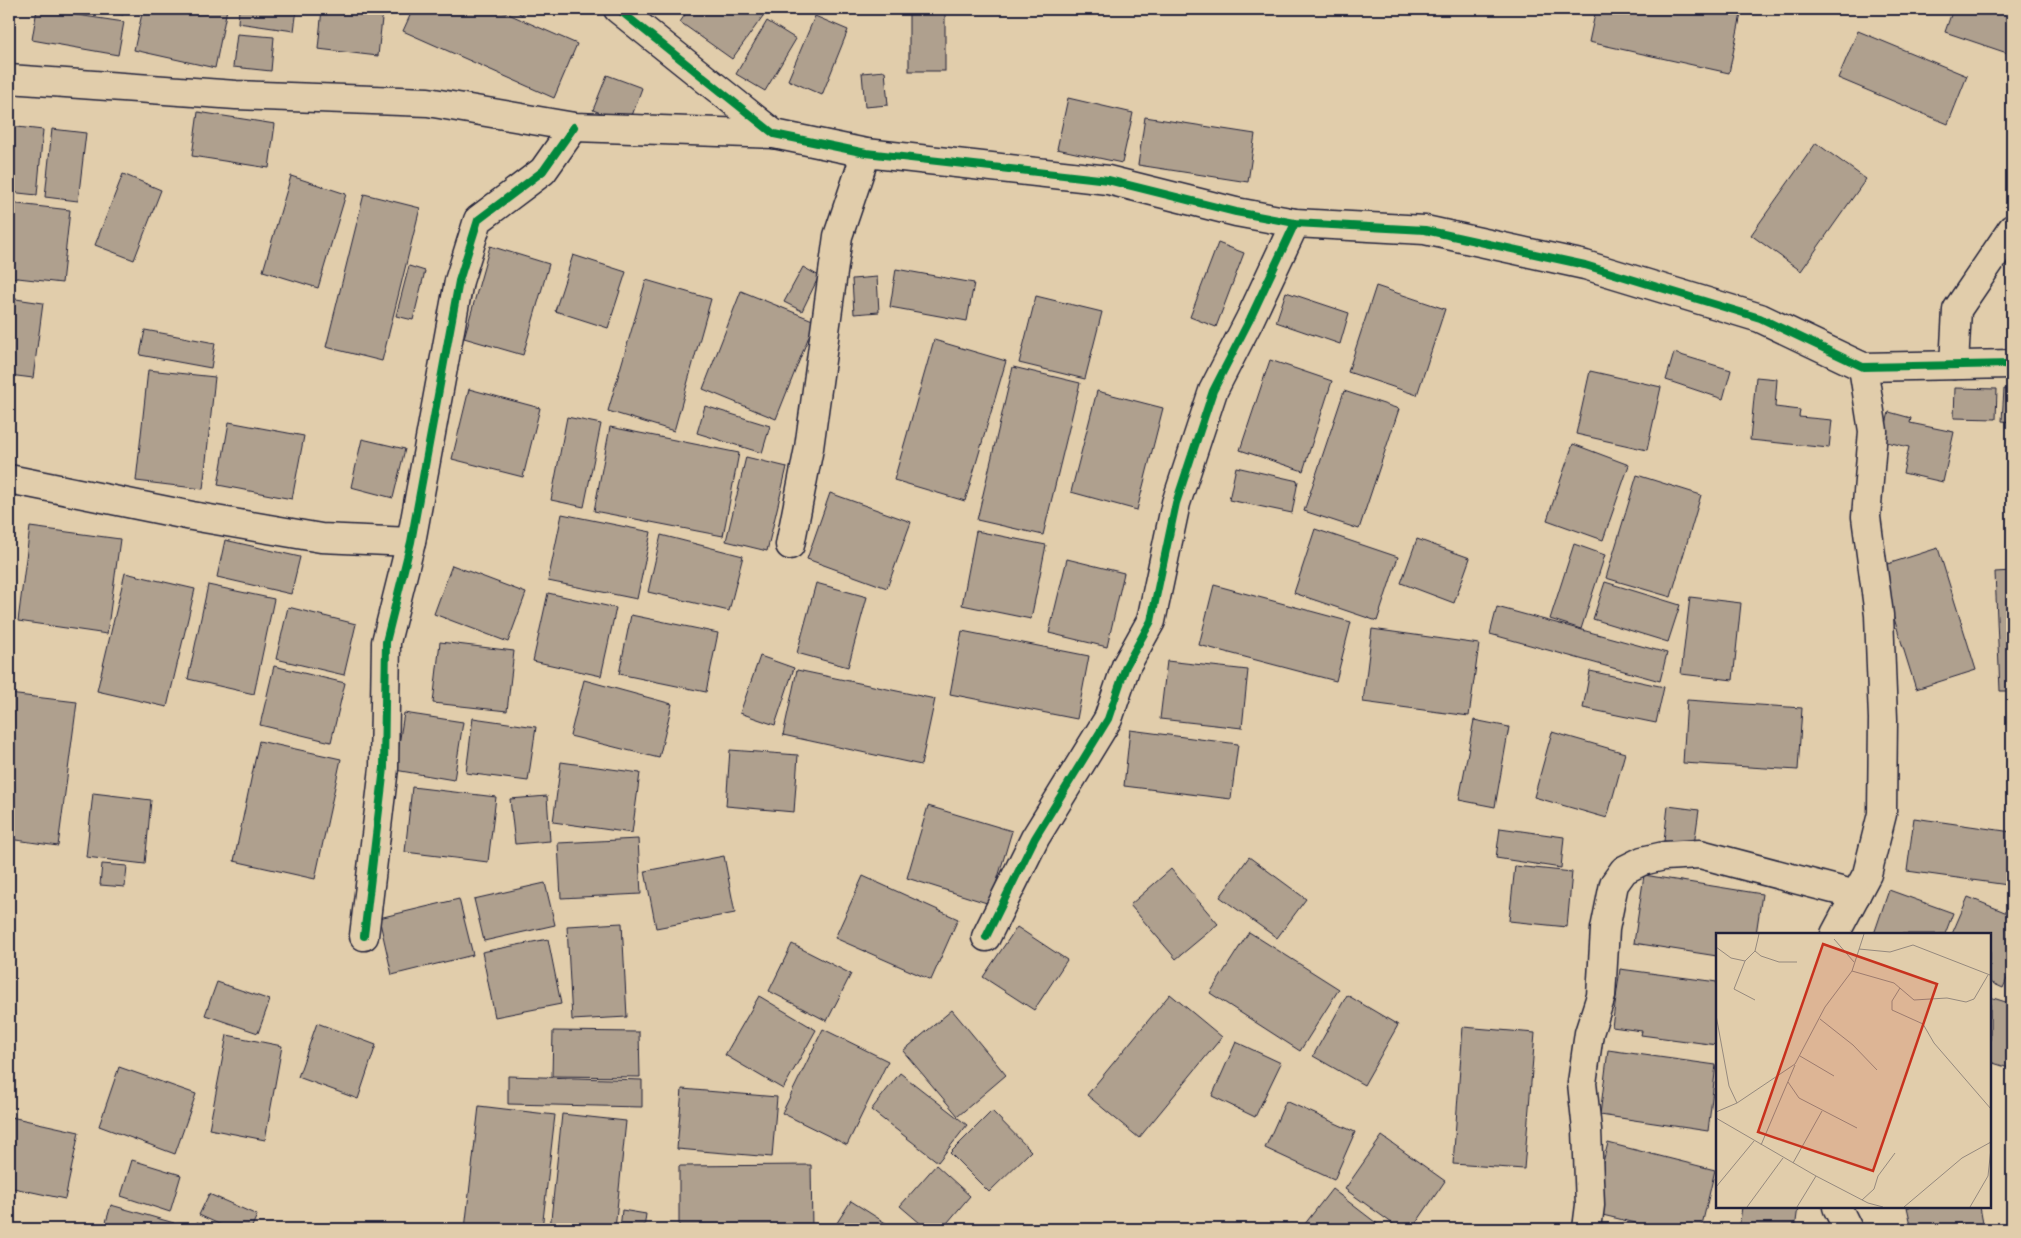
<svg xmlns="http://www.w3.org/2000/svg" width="2021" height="1238" font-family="Sriracha,sans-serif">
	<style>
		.building { fill: #afa08e; stroke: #22223b }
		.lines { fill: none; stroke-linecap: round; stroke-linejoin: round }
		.minor-casing { stroke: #22223b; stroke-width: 31 }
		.minor { stroke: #e1cdab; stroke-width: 28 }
		.cycleway-casing { stroke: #e1cdab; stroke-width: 11 }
		.cycleway { stroke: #00873e; stroke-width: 8 }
		.inset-road { fill: none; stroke: #95897e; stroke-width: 1 }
		.view { fill: #c8321e; fill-opacity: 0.15; stroke: #c8321e; stroke-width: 2.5 }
		.inset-edge { fill: none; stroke: #22223b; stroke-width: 2.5 }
	</style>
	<rect width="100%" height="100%" fill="#e1cdab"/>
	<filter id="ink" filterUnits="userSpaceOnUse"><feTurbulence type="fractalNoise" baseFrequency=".02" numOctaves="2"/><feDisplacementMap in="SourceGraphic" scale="10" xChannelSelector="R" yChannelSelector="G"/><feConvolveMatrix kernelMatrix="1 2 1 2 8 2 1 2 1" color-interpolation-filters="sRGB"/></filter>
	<g filter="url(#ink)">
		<g class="building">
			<path d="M37 9 124 22 118 55 32 40Z"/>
			<path d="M95 9H125L123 15Z"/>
			<path d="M143 9H227L215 68 134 50Z"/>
			<path d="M239 9H297L294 31 238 23Z"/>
			<path d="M322 9H383L378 56 318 49Z"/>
			<path d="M413 9H497L577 44 554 98 403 31Z"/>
			<path d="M513 9H526L522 15Z"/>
			<path d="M689 9H768L732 59 680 22Z"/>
			<rect x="909" y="9" width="36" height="62"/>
			<path d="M1596 9H1742L1729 73 1589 42Z"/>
			<path d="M1953 9H2012V47L2010 54 1945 32Z"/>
			<path d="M815 16 848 30 822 95 788 80Z"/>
			<path d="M767 21 796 39 765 91 736 74Z"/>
			<path d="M1858 31 1967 76 1948 124 1838 78Z"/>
			<path d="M237 34 274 37 271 71 233 67Z"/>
			<path d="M885 71 888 105 865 107 862 73Z"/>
			<path d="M607 75 642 88 629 124 593 110Z"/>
			<path d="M1068 98 1133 113 1122 163 1057 149Z"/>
			<path d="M198 112 275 124 269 168 192 156Z"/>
			<path d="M1145 117 1255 134 1248 182 1138 165Z"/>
			<path d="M9 126 43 130 37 195 9 192Z"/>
			<path d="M52 129 86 133 78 201 45 197Z"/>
			<path d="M1816 143 1866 179 1801 271 1751 235Z"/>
			<path d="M123 174 161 190 134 260 95 245Z"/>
			<path d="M291 176 346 194 318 288 263 271Z"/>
			<path d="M364 194 420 208 382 361 326 347Z"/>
			<path d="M9 203 70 210 62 283 9 277Z"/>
			<path d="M1218 243 1244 253 1216 327 1190 317Z"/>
			<path d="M490 246 549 264 523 355 464 338Z"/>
			<path d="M573 255 626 272 608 328 555 311Z"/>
			<path d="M409 266 425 271 413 320 396 316Z"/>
			<path d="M803 267 819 276 802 311 784 302Z"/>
			<path d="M896 269 974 283 967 321 890 307Z"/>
			<path d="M877 277 879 312 854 314 852 279Z"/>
			<path d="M646 280 711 299 674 431 608 411Z"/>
			<path d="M1376 286 1445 309 1417 395 1348 372Z"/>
			<path d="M741 291 815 321 776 419 703 389Z"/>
			<path d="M1286 292 1349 313 1340 344 1276 322Z"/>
			<path d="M1036 296 1102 312 1085 379 1019 363Z"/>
			<path d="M9 298 43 303 33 378 9 375Z"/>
			<path d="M145 330 215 343 211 368 140 355Z"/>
			<path d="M934 340 1006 361 965 501 894 480Z"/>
			<path d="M1674 353 1731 370 1723 399 1666 380Z"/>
			<path d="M1270 360 1332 381 1303 471 1240 450Z"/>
			<path d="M1013 367 1080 383 1043 535 977 520Z"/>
			<path d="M148 370 215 377 203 489 136 481Z"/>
			<path d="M1590 371 1661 387 1647 450 1576 434Z"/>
			<path d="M1756 377 1777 379 1775 407 1800 410 1799 417 1832 420 1829 448 1750 440Z"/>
			<path d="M1955 388 1997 389 1996 419 1954 418Z"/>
			<path d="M469 389 540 408 523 477 452 459Z"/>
			<path d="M2004 389 2012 390V422L2002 421Z"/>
			<path d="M1097 391 1163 408 1137 510 1071 492Z"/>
			<path d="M1344 391 1399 409 1359 529 1304 511Z"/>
			<path d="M705 406 770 426 762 453 697 433Z"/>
			<path d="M1889 412 1911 418 1910 423 1954 432 1943 482 1903 473 1909 447 1882 441Z"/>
			<path d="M567 417 601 424 584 507 551 500Z"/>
			<path d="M229 422 304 436 292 499 218 485Z"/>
			<path d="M610 427 739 453 723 536 594 511Z"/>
			<path d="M362 439 405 449 393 498 351 487Z"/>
			<path d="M1573 444 1629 465 1603 540 1547 520Z"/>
			<path d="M746 457 787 467 767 551 726 541Z"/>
			<path d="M1236 467 1298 481 1292 513 1229 500Z"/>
			<path d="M1637 475 1701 495 1671 597 1606 578Z"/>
			<path d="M830 493 911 522 887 588 807 559Z"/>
			<path d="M562 514 651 532 637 599 548 581Z"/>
			<path d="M30 527 120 539 107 634 18 621Z"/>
			<path d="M1315 529 1398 557 1377 621 1294 593Z"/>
			<path d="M976 531 1046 545 1031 619 962 605Z"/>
			<path d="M661 535 743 556 729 611 648 592Z"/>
			<path d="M1417 539 1470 558 1454 603 1401 583Z"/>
			<path d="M225 540 300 557 291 594 217 577Z"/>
			<path d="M1574 544 1605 555 1581 629 1550 619Z"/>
			<path d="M1938 548 1976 670 1916 689 1878 567Z"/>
			<path d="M1067 559 1124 573 1107 647 1049 633Z"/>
			<path d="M452 565 526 593 508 642 434 614Z"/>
			<path d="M2012 571V691H2000L1995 572Z"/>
			<path d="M125 573 195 589 167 707 97 691Z"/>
			<path d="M1605 582 1680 605 1668 642 1593 619Z"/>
			<path d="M816 583 867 597 848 667 797 653Z"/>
			<path d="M208 585 274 599 254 694 188 679Z"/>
			<path d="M1214 585 1351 622 1336 681 1199 645Z"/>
			<path d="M548 593 616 608 601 676 533 661Z"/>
			<path d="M1690 597 1741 603 1733 680 1681 674Z"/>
			<path d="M288 607 356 624 344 675 276 659Z"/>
			<path d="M1497 607 1667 653 1660 681 1490 634Z"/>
			<path d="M631 615 718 633 706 692 619 674Z"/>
			<path d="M1372 629 1479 644 1469 716 1363 702Z"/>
			<path d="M962 631 1089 656 1077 719 950 694Z"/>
			<path d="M440 642 514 651 507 711 433 703Z"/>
			<path d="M760 656 794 668 775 725 740 713Z"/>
			<path d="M1167 661 1248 670 1242 728 1160 719Z"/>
			<path d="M274 666 345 683 331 742 260 725Z"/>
			<path d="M797 670 935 699 921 765 783 735Z"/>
			<path d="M1590 671 1664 687 1656 723 1583 708Z"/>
			<path d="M584 680 672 704 659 758 570 736Z"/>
			<path d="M9 694 77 702 58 846 9 839Z"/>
			<path d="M1687 700 1802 708 1798 770 1683 763Z"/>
			<path d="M404 713 463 722 454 780 395 770Z"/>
			<path d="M473 718 536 727 528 781 466 773Z"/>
			<path d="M1474 720 1509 727 1495 807 1459 800Z"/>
			<path d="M1130 730 1238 744 1231 799 1124 786Z"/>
			<path d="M1552 732 1625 753 1607 818 1534 797Z"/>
			<path d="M259 741 341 759 315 879 234 861Z"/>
			<path d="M730 750 798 755 794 812 726 806Z"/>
			<path d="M561 762 640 773 632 833 553 822Z"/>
			<path d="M412 787 496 797 488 862 405 852Z"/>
			<path d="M93 793 151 800 145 864 86 857Z"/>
			<path d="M547 796 550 841 515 844 510 799Z"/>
			<path d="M928 806 1012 831 990 904 907 878Z"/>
			<path d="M1668 806 1699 810 1694 845 1664 841Z"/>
			<path d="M1914 818 2012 832V856L2008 885 1907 871Z"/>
			<path d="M1500 828 1564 837 1561 868 1496 858Z"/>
			<path d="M638 839 641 894 561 898 558 843Z"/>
			<path d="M724 856 735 913 656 928 645 871Z"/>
			<path d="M1249 857 1306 899 1277 938 1220 897Z"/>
			<path d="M102 864 127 866 125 887 100 885Z"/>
			<path d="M1515 866 1572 872 1567 927 1509 921Z"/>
			<path d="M1171 869 1218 924 1176 959 1130 905Z"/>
			<path d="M1644 875 1762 894 1756 934H1717V956L1634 943Z"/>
			<path d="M863 876 958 919 931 980 835 938Z"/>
			<path d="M545 883 555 925 484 941 474 899Z"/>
			<path d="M1889 890 1953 913 1945 934H1874Z"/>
			<path d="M1968 897 2012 915V967L2003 988 1990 982V934H1952Z"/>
			<path d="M459 899 473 955 392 975 379 918Z"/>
			<path d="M622 923 627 1017 572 1020 567 926Z"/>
			<path d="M1017 927 1067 960 1034 1010 983 977Z"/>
			<path d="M1249 932 1339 989 1300 1051 1210 993Z"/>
			<path d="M548 939 561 1004 495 1017 482 952Z"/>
			<path d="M792 944 851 974 827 1021 769 991Z"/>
			<path d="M1620 969 1717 982V1045L1641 1035 1642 1031 1612 1027Z"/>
			<path d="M217 982 270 1000 258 1033 205 1015Z"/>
			<path d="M1170 994 1222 1037 1139 1138 1087 1095Z"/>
			<path d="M1347 995 1398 1025 1364 1085 1313 1056Z"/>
			<path d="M759 996 816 1030 783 1089 725 1055Z"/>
			<path d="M1990 997 2012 1004V1069L1990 1062Z"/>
			<path d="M952 1010 1006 1075 958 1116 903 1051Z"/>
			<path d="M317 1023 376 1045 358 1099 298 1077Z"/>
			<path d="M1463 1027 1535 1033 1524 1169 1453 1164Z"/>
			<path d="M823 1029 888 1061 847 1145 782 1113Z"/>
			<path d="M553 1031 639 1032 640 1077 552 1076Z"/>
			<path d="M227 1035 282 1046 265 1140 209 1129Z"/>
			<path d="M1236 1042 1281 1063 1255 1117 1212 1096Z"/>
			<path d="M1608 1050 1716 1065 1708 1131 1600 1115Z"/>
			<path d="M119 1067 196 1094 175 1154 99 1126Z"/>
			<path d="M900 1073 967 1125 938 1162 871 1110Z"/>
			<path d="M508 1076 642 1080V1107L508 1104Z"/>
			<path d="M682 1089 777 1097 772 1157 677 1149Z"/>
			<path d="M1286 1101 1355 1132 1334 1180 1265 1148Z"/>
			<path d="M479 1106 555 1115 542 1229H465Z"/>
			<path d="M992 1111 1031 1151 989 1192 950 1153Z"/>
			<path d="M562 1114 626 1121 615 1229H550Z"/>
			<path d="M11 1117 79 1132 65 1199 9 1187V1129Z"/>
			<path d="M1382 1136 1445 1181 1412 1229H1400L1345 1189Z"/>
			<path d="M1608 1143 1715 1170 1701 1229H1661L1590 1212Z"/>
			<path d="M132 1160 181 1175 170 1212 121 1196Z"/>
			<path d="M811 1165 812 1229H679V1166Z"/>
			<path d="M936 1165 970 1196 942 1229H927L900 1206Z"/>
			<path d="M1332 1189 1384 1229H1301Z"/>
			<path d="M209 1194 257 1215 251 1229H230L199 1215Z"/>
			<path d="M851 1201 895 1229H833Z"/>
			<path d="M111 1205 174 1223 172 1229H104Z"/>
			<path d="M1742 1207H1798L1795 1229H1739Z"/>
			<path d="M1907 1207H1980L1984 1229H1912Z"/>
			<path d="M622 1210 646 1214 644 1229H620Z"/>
			<path d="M197 1222 219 1229H195Z"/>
		</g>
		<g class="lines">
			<g class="minor-casing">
				<g id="minor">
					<path d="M618 9 774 134 866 153 1108 180 1236 212 1295 223 1425 230 1585 265 1760 318 1863 367 2012 364"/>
					<path d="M9 79 236 95 428 102 574 127 774 134"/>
					<path d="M1954 365 1957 310 2012 229"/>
					<path d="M9 479 192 516 321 538 411 542"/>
					<path d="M790 545 809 448 838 236 866 153"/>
					<path d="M1835 934 1867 874 1882 814 1883 719 1879 615 1866 517 1873 431 1863 367"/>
					<path d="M364 936 384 768 386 642 411 542 459 281 478 220 543 171 574 127"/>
					<path d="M986 937 1035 838 1108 719 1126 666 1151 621 1176 503 1213 391 1250 319 1295 223"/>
					<path d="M1837 1207 1848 1229"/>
					<path d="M1587 1229 1590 1205 1587 1130 1582 1083 1589 1033 1601 996 1605 929 1614 884 1624 870 1642 861 1664 856 1700 854 1856 895"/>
				</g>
			</g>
			<use href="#minor" class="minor"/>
			<g class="cycleway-casing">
				<g id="cycleway">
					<path d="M618 9 774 134 866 153 1108 180 1236 212 1295 223 1425 230 1585 265 1760 318 1863 367 2012 364"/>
					<path d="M364 936 384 768 386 642 411 542 459 281 478 220 543 171 574 127"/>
					<path d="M986 937 1035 838 1108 719 1126 666 1151 621 1176 503 1213 391 1250 319 1295 223"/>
				</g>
			</g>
			<use href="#cycleway" class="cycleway"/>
		</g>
	</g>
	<g transform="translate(1716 933)">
		<rect width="275" height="275" fill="#e1cdab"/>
		<path class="inset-road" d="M118 6 138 29M0 14 15 25 29 28 39 18 43 1M143 16 174 19 197 12 274 42M39 18 45 23 63 29H81M29 28 18 56 39 67M136 38 178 50 198 67 231 65 250 69 258 66 272 42M184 55 176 68V77L207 91 218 110 275 176M0 82 13 153 21 170M104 86 137 112 161 137M84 123 118 143M72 149 83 165 141 195M0 179 21 170 79 131 109 74 136 38 148 1M0 185 100 243 152 270 167 274M45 212 79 132M77 230 106 178M0 254 38 208M146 267 158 256 162 243 179 220M31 274 67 225M81 274 100 243M188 274 246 225 275 209M254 274 272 243 275 215"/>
		<path class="view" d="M107 11 221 51 157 238 42 199Z"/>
		<rect width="275" height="275" class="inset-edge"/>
	</g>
	<rect width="2021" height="1238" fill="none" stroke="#e1cdab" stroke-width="30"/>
	<rect x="15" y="15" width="1991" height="1208" fill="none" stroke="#22223b" stroke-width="2" filter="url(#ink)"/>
</svg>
